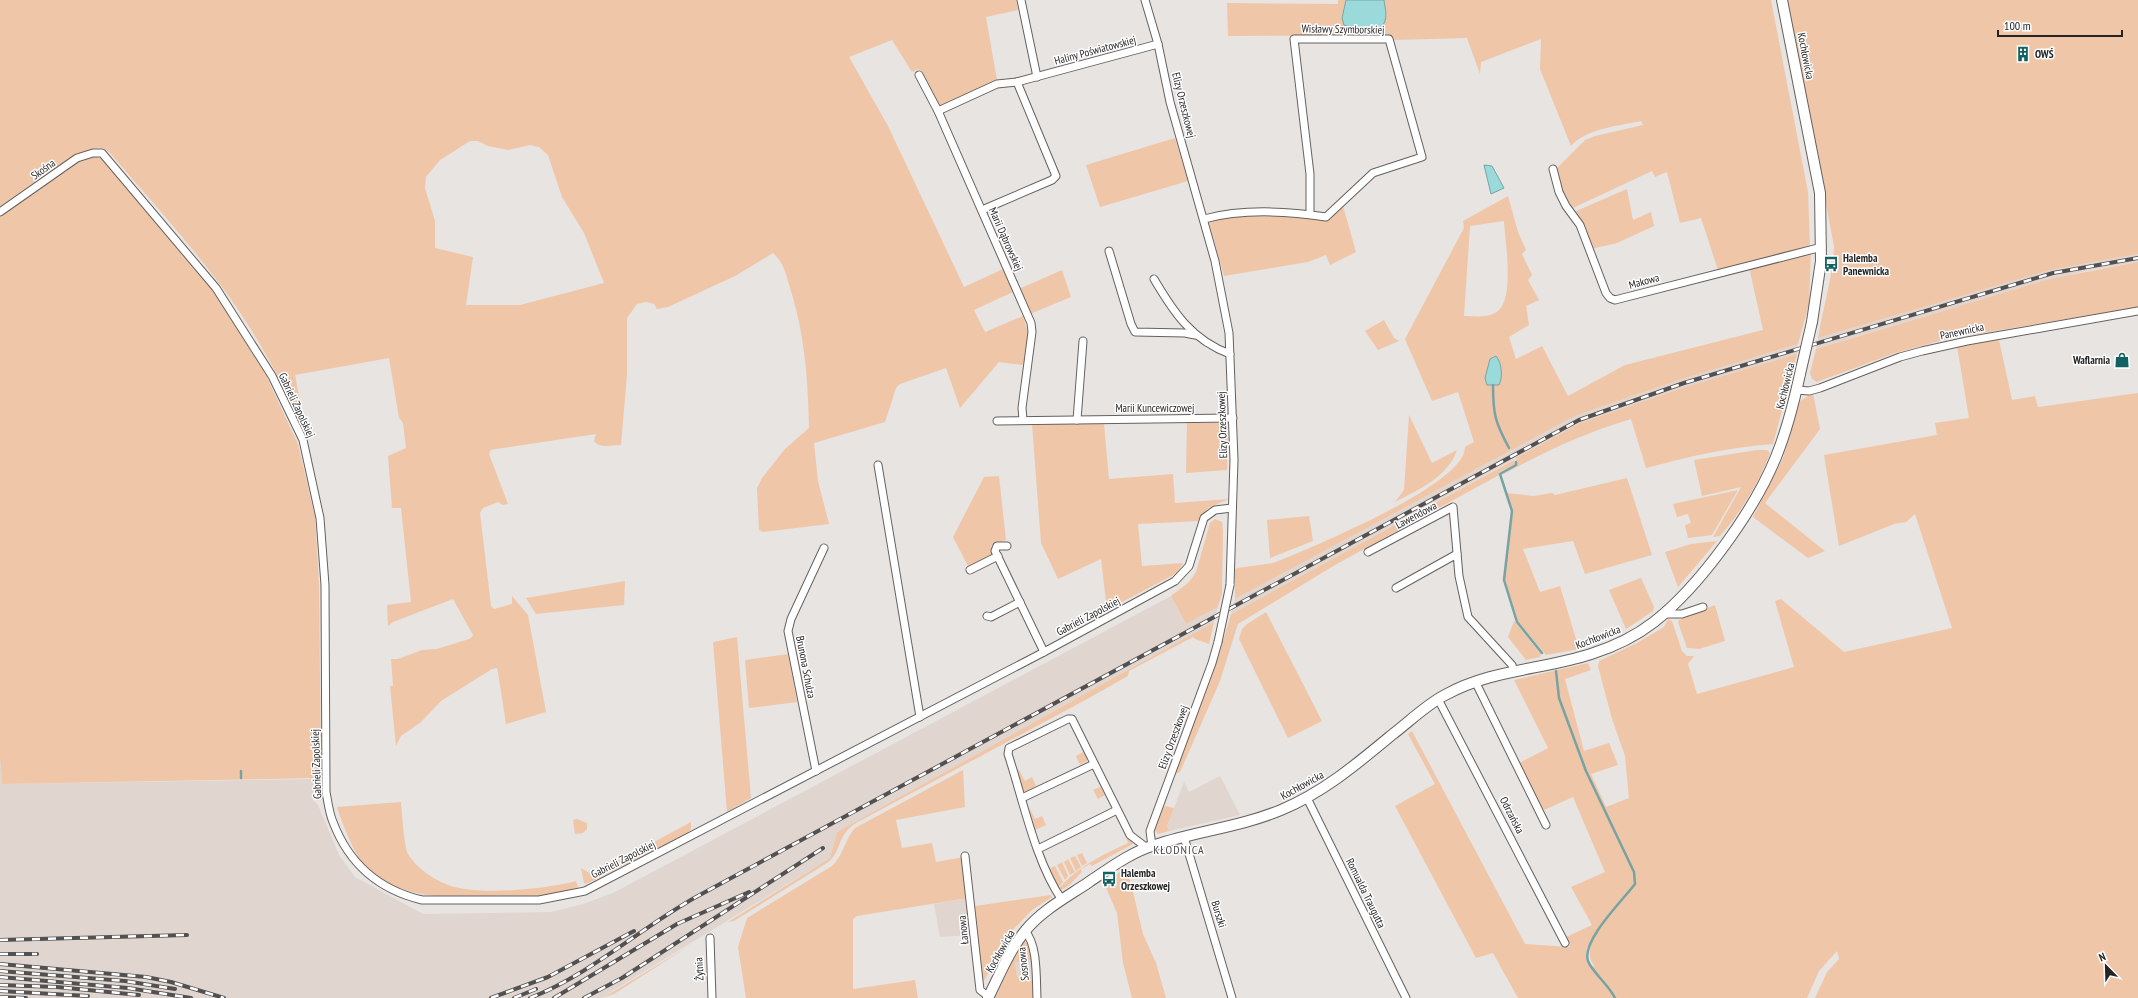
<svg xmlns="http://www.w3.org/2000/svg" width="2138" height="998" font-family="'PT Sans Narrow',sans-serif">
	<style>
		.built { fill: #e0d6cf }
		.green { fill: #f0c6a8; fill-rule: evenodd }
		.water { fill: #9bdadb; stroke: #78a3a4 }
		.lines { fill: none; stroke-linecap: round; stroke-linejoin: round }
		.stream { stroke: #78a3a4; stroke-width: 2.5 }
		.street-casing { stroke: #64615f; stroke-width: 9 }
		.secondary-casing { stroke: #64615f; stroke-width: 12 }
		.street { stroke: #fff; stroke-width: 7 }
		.secondary { stroke: #fff; stroke-width: 10 }
		.rail-casing { stroke: #525050; stroke-width: 4 }
		.rail { stroke: #fff; stroke-width: 2.5; stroke-dasharray: 8; stroke-linecap: butt }
		.street-bridge-casing { stroke: #64615f; stroke-width: 9; stroke-linecap: butt }
		.secondary-bridge-casing { stroke: #64615f; stroke-width: 12; stroke-linecap: butt }
		.street-bridge { stroke: #fff; stroke-width: 7 }
		.secondary-bridge { stroke: #fff; stroke-width: 10 }
		.labels { text-anchor: middle; stroke-width: 3; stroke-linejoin: round; paint-order: stroke }
		.street-label { font-size: 11px; fill: #252424; stroke: #fff }
		.poi-label { font-size: 11px; font-weight: bold; fill: #252424; stroke: #fff; text-anchor: start }
		.neighbourhood-label { font-size: 12px; letter-spacing: 1px; fill: #4d4b49; stroke: #fff }
	</style>
	<rect width="100%" height="100%" fill="#e7e4e1"/>
	<g class="built">
		<path d="M2138 254V262L2085 271 1922 317 1816 349 1818 338 2050 270Z"/>
		<path d="M1798 344 1797 354 1685 387 1580 423 1231 614 1235 599 1575 416 1682 379Z"/>
		<path d="M1171 596 1186 624 1218 607 1214 622 837 832 830 858 601 998H0V758L2 784 313 779V800L318 805 339 855 355 877 423 914 551 912 583 904 613 893Z"/>
		<path d="M1220 776 1240 815 1169 831 1167 826 1184 782 1189 792Z"/>
		<path d="M968 898 973 935 940 937 934 904Z"/>
		<path d="M1031 960 1033 981 1017 977 1015 962Z"/>
	</g>
	<g class="green">
		<path d="M0 0H1016L1018 10 986 17 997 80 939 106 922 71 918 69 912 72 892 40 849 57 888 126 964 287 1003 269 1013 292 974 310 985 332 1023 316 1028 334 1023 365 999 362 960 408 946 368 900 384 896 388 885 422 814 443 818 481 829 524 763 532 759 530 757 488 762 478 785 449 809 428C808 380 805 337 791 291 786 275 785 264 773 253L735 276 668 307 657 309 654 304 646 302 637 304 627 318V375L621 445C612 445 600 449 594 441L596 434 496 449 491 450 489 454 508 504 503 505 498 502 483 508 480 513 491 606 494 609 512 604V596L528 615 546 712 506 724 498 672 497 668 492 669 441 701 421 722 401 736 396 746 390 686H393L391 659H398L422 650 437 649 469 639 472 637 473 635 453 599 393 622 388 626 387 605 411 602 401 508H392L388 456 406 448 403 423 399 418 389 358 295 375 306 433C282 381 254 329 219 283 185 238 147 196 110 153 108 151 105 149 102 148 81 144 19 194 0 207ZM470 141H478L488 146 508 150 530 145 539 147 548 155 562 197 584 233 604 283 520 305H466L473 257 435 248V221L425 188 426 177 440 160Z"/>
		<path d="M1338 0H1346L1342 18 1359 30 1381 27 1386 16 1384 0H1771L1808 192 1810 248 1718 270 1701 218 1680 223 1667 172 1655 177 1652 171 1573 208 1562 192 1556 170 1559 166 1585 140 1595 136 1643 125 1641 121C1619 126 1587 128 1571 146L1540 69 1541 39 1481 62 1480 74 1467 38 1394 40 1393 35 1228 36 1227 3 1338 4Z"/>
		<path d="M1787 0H2138V254L2050 270 1818 338C1823 307 1833 277 1834 246Z"/>
		<path d="M1175 138 1188 181 1100 207 1086 165Z"/>
		<path d="M93 156 102 159 211 288 261 365 298 444 315 517 319 584 321 771 317 778 2 784 0 758V216L79 161Z"/>
		<path d="M1627 189 1633 220 1651 212 1654 226 1617 243 1591 249 1574 212Z"/>
		<path d="M1508 196 1518 232 1526 250 1522 254 1532 275 1528 280 1539 300 1526 306 1529 325 1509 337 1516 359 1542 346 1568 396 1625 365 1763 330 1749 267 1811 251 1809 304 1798 344 1682 379 1575 416 1235 599V570L1237 568 1273 563 1291 556C1323 542 1466 483 1465 447L1474 442 1458 392 1432 401 1405 339 1464 228 1463 221ZM1504 221C1505 241 1516 303 1495 313 1486 318 1473 316 1464 316L1470 226ZM1490 359 1501 365V381L1493 385 1486 374Z"/>
		<path d="M1343 206 1356 252 1330 265 1326 255 1308 262 1224 276 1209 222C1240 211 1294 218 1327 220Z"/>
		<path d="M2138 262V307L1947 339 1895 353 1817 382 1812 379 1810 373 1816 349 2050 279Z"/>
		<path d="M1062 270 1071 297 1030 314 1019 289Z"/>
		<path d="M1384 320 1394 338 1399 341 1378 350 1365 331Z"/>
		<path d="M1999 340 2012 400 2035 396 2038 407 2138 393V998H1815L1827 972 1839 959 1837 951 1819 971 1807 998H1518L1493 953 1476 958 1395 806 1435 784 1408 734 1412 731 1525 944 1570 947 1566 937 1592 925 1571 887 1605 872 1573 797 1544 810 1519 763 1548 748 1514 680 1588 663 1591 670 1565 679 1584 751 1609 743 1618 765 1591 774 1606 807 1629 798 1625 756 1612 719 1598 666 1599 661 1637 643 1664 627 1668 619 1672 621 1682 651 1687 656H1694L1688 664 1697 694 1794 667 1775 601 1781 599 1844 652 1952 628 1915 514 1906 522 1894 524 1839 546 1824 455 1937 435 1935 423 1969 418 1957 346ZM1591 946C1589 954 1589 959 1594 965L1592 968C1586 962 1585 956 1587 947Z"/>
		<path d="M1797 354 1773 444C1729 447 1688 457 1646 468L1631 419C1582 434 1546 451 1502 475L1517 465 1516 458 1580 423 1685 387Z"/>
		<path d="M1813 393 1820 429 1765 503 1825 551 1808 558 1753 517 1783 458 1800 401Z"/>
		<path d="M1409 415 1432 463 1457 450C1448 477 1418 490 1395 502L1404 490Z"/>
		<path d="M1187 423H1228L1227 470 1186 473Z"/>
		<path d="M1032 424H1104L1109 479 1173 474 1175 503 1229 499 1208 508 1200 521 1138 524 1142 566 1183 563 1177 573 1107 610 1101 559 1058 579 1041 543Z"/>
		<path d="M1757 450H1767L1770 453C1759 483 1741 512 1720 536L1713 537 1741 487 1702 496 1694 460Z"/>
		<path d="M1514 460 1515 464 1499 473V475L1335 565 1238 624 1220 681 1180 772 1175 774 1215 667 1231 614Z"/>
		<path d="M999 476 1006 540 992 545 991 549 994 555 969 568 953 537 984 477Z"/>
		<path d="M1627 478 1652 555 1585 574 1573 541 1523 549 1540 592 1560 586 1579 649 1546 655 1518 622 1505 581V571L1513 511 1507 493 1534 496 1552 493 1555 495Z"/>
		<path d="M1738 490 1712 535 1688 538 1685 525 1691 523 1688 514 1677 517 1673 504Z"/>
		<path d="M1309 516 1313 541 1270 558 1267 520Z"/>
		<path d="M1215 519 1222 522 1223 531 1222 593 1218 607 1186 624 1171 596 1189 582 1196 572 1210 523Z"/>
		<path d="M1717 541 1678 587 1665 552 1691 544Z"/>
		<path d="M1641 578 1654 607 1653 611 1626 629 1609 590Z"/>
		<path d="M625 581 624 605 536 614 526 598Z"/>
		<path d="M1715 605 1725 641 1699 649 1687 648 1678 622 1679 620Z"/>
		<path d="M1266 612 1322 721 1288 738 1239 639 1242 629 1247 624Z"/>
		<path d="M1514 621 1541 654 1540 657 1526 660 1508 637Z"/>
		<path d="M1214 622 1209 644 1195 639 1193 637 1129 671 1128 676 1089 698 856 823C835 837 843 851 827 863L734 921 728 922 830 858 837 832Z"/>
		<path d="M737 637 751 798 727 812 713 642Z"/>
		<path d="M788 654 797 702 749 708 745 660Z"/>
		<path d="M1078 740 1087 758V761L1080 765 1076 756 1083 752Z"/>
		<path d="M963 770 965 807 896 820 902 848 932 843 936 862 964 857 968 898 857 916 853 919V989L915 980 918 998H746L738 947 747 918 832 866C844 855 844 840 855 828Z"/>
		<path d="M1019 770 1025 781 1032 777 1036 786 1025 792 1022 791 1017 771Z"/>
		<path d="M1094 775 1105 795 1098 799 1093 790 1100 787Z"/>
		<path d="M401 802C402 813 404 846 408 854 417 869 438 883 455 887 484 895 547 889 576 881L578 887 556 894 540 896C487 896 403 909 364 865 355 855 341 821 337 807Z"/>
		<path d="M1166 806 1174 808 1167 826 1169 831 1158 834 1156 831 1155 832V829L1162 808Z"/>
		<path d="M1029 807 1035 819 1042 816 1046 825 1035 830Z"/>
		<path d="M577 819 587 823V829L583 833 575 834 573 820Z"/>
		<path d="M691 822V829L686 835 586 884 584 883 581 868 589 873 632 854Z"/>
		<path d="M1125 834 1133 844 1092 866 1090 864 1081 869 1082 872C1075 878 1067 891 1058 890 1076 867 1103 855 1128 843Z"/>
		<path d="M1082 853 1087 863 1082 866 1077 855Z"/>
		<path d="M1075 856 1081 867 1076 871 1070 858Z"/>
		<path d="M1068 859 1075 872 1070 875 1064 862Z"/>
		<path d="M1062 862 1068 876 1065 880 1057 865Z"/>
		<path d="M1055 866 1063 882 1058 888 1048 869Z"/>
		<path d="M1127 867 1143 934 1156 963 1166 998H1132L1123 963 1117 913 1104 883Z"/>
		<path d="M1051 895 1052 897 1032 910 1009 934 984 981 981 977 975 906Z"/>
		<path d="M1026 941 1030 947 1031 960 1015 962 1017 977 1033 981 1034 998H995L1020 945Z"/>
		<path d="M692 944 614 994 601 998 613 992Z"/>
	</g>
	<g class="water">
		<path d="M1346 0H1384C1385 9 1389 20 1381 27L1359 30 1344 25 1342 18Z"/>
		<path d="M1484 165 1492 166 1504 188 1491 194Z"/>
		<path d="M1496 356C1502 363 1503 377 1499 385H1487L1485 378 1490 359Z"/>
	</g>
	<g class="lines">
		<g class="stream">
			<path d="M1493 385C1493 414 1495 422 1509 448"/>
			<path d="M1516 462V465L1500 474 1512 511 1504 580 1517 622 1542 653"/>
			<path d="M1556 671 1559 698 1586 771 1634 872 1635 884C1623 900 1581 941 1588 961 1592 972 1609 985 1615 998"/>
			<path d="M241 771V778"/>
		</g>
		<g class="street-casing">
			<g id="street">
				<path d="M1021 0 1037 77"/>
				<path d="M1145 0 1158 44 1170 102 1215 261 1229 333 1234 460 1230 585"/>
				<path d="M919 75 938 111 1031 323 1032 332 1022 408 1023 420"/>
				<path d="M938 111 997 84 1017 82 1158 44"/>
				<path d="M1553 169 1559 192 1566 206 1580 225 1606 293 1610 298 1615 300 1822 247"/>
				<path d="M982 210 1052 180 1056 176 1017 82"/>
				<path d="M0 212 77 158 93 153H102L216 288 272 376 303 440 320 518 325 585 326 792C328 802 329 813 333 822 349 864 380 890 422 900H539L585 891 1044 652 1175 581 1189 566 1204 518 1215 510 1232 508"/>
				<path d="M1204 219C1241 209 1287 211 1326 217L1373 173 1422 157 1389 39H1294L1310 174V215"/>
				<path d="M1109 251 1131 324 1135 332 1185 333 1195 335"/>
				<path d="M1154 279C1174 313 1192 340 1230 354"/>
				<path d="M1797 390 1809 391 1820 388 1900 357 1922 351 1967 341 2138 311"/>
				<path d="M1077 420 1083 341"/>
				<path d="M997 421 1233 418"/>
				<path d="M878 465 920 717"/>
				<path d="M1007 546H997L995 551 1044 652"/>
				<path d="M1368 552 1453 507 1459 576 1468 617 1512 665 1514 671"/>
				<path d="M970 570 998 556"/>
				<path d="M1396 588 1457 554"/>
				<path d="M1664 614H1682L1703 607"/>
				<path d="M987 616 991 617 1020 602"/>
				<path d="M1475 681 1546 825"/>
				<path d="M1438 699 1565 943"/>
				<path d="M816 771 788 631 791 619 824 548"/>
				<path d="M1022 798 1094 764"/>
				<path d="M1307 798 1406 998"/>
				<path d="M1184 837 1232 998"/>
				<path d="M1152 846 1150 831 1212 663 1218 642"/>
				<path d="M1038 849 1117 810"/>
				<path d="M965 856 980 990 989 997"/>
				<path d="M1062 900C1035 861 1023 799 1008 754L1009 748 1068 719H1072L1130 835 1147 848"/>
				<path d="M1025 931C1038 945 1036 979 1037 998"/>
				<path d="M710 938 712 998"/>
			</g>
		</g>
		<g class="secondary-casing">
			<g id="secondary">
				<path d="M1782 0 1820 193 1821 261 1812 322"/>
				<path d="M988 998C999 976 1009 951 1025 931 1042 910 1067 897 1089 882 1110 868 1131 852 1155 845 1197 831 1240 827 1281 810 1324 792 1358 763 1393 734 1410 721 1426 705 1445 695 1492 669 1542 670 1591 654 1613 647 1636 636 1654 622 1700 586 1754 511 1776 457 1787 430 1794 402 1800 374"/>
			</g>
		</g>
		<use href="#street" class="street"/>
		<use href="#secondary" class="secondary"/>
		<g class="rail-casing">
			<g id="rail">
				<path d="M0 940 187 935"/>
				<path d="M0 954H37"/>
				<path d="M0 964 146 977 171 982 224 998"/>
				<path d="M0 971 125 981 175 989"/>
				<path d="M0 977 128 988 191 998"/>
				<path d="M0 985 57 987 139 995"/>
				<path d="M0 991 88 996"/>
				<path d="M0 997 26 998"/>
				<path d="M491 998 548 977 634 931"/>
				<path d="M514 998 536 989"/>
				<path d="M530 998C591 974 639 929 696 897L1579 420 1684 383 2053 273 2138 258"/>
				<path d="M554 998 677 924 749 892"/>
				<path d="M584 998 622 978 823 848"/>
			</g>
		</g>
		<use href="#rail" class="rail"/>
		<g class="street-bridge-casing">
			<path id="street-bridge" d="M1218 642 1230 585"/>
		</g>
		<g class="secondary-bridge-casing">
			<path id="secondary-bridge" d="M1800 374 1812 322"/>
		</g>
		<use href="#street-bridge" class="street-bridge"/>
		<use href="#secondary-bridge" class="secondary-bridge"/>
	</g>
	<defs>
		<g id="building-bare" transform="scale(1.2)"><path d="M-4-6H4V6H1V3H-1V6H-4ZM-2.5-4.3h1.7v1.8h-1.7ZM.8-4.3h1.7v1.8H.8ZM-2.5-1h1.7V.8h-1.7ZM.8-1h1.7V.8H.8Z" fill="#116263" stroke="#fff" stroke-width="2.5" paint-order="stroke"/></g>
		<g id="bus-bare" transform="scale(1.2)"><path d="M-5-6H5V4H4V6H2V4H-2V6H-4V4H-5ZM-3.5-4V0h7V-4ZM-3.5 1.2v1.5H-2V1.2ZM2 1.2v1.5H3.5V1.2Z" fill="#116263" stroke="#fff" stroke-width="2.5" paint-order="stroke"/></g>
		<g id="shop-bare" transform="scale(1.2)"><path d="M-5-2.5h2.3a2.7 3.5 0 0 1 5.4 0H5L5.5 6h-11ZM-1.5-2.5h3a1.5 2.3 0 0 0-3 0Z" fill="#116263" stroke="#fff" stroke-width="2.5" paint-order="stroke"/></g>
	</defs>
	<g fill-rule="evenodd">
		<use href="#building-bare" x="2023" y="54"/>
		<use href="#bus-bare" x="1831" y="264"/>
		<use href="#shop-bare" x="2122" y="360"/>
		<use href="#bus-bare" x="1109" y="879"/>
	</g>
	<g class="labels">
		<g class="street-label">
			<text transform="translate(1343 29) rotate(1)" y="4">Wisławy Szymborskiej</text>
			<text transform="translate(1095 50) rotate(-15)" y="4">Haliny Poświatowskiej</text>
			<text transform="translate(1806 56) rotate(79)" y="4">Kochłowicka</text>
			<text transform="translate(1184 105) rotate(76)" y="4">Elizy Orzeszkowej</text>
			<text transform="translate(43 169) rotate(-35)" y="4">Skośna</text>
			<text transform="translate(1006 239) rotate(66)" y="4">Marii Dąbrowskiej</text>
			<text transform="translate(1644 281) rotate(-15)" y="4">Makowa</text>
			<text transform="translate(1962 331) rotate(-12)" y="4">Panewnicka</text>
			<text transform="translate(1785 386) rotate(-76)" y="4">Kochłowicka</text>
			<text transform="translate(297 405) rotate(65)" y="4">Gabrieli Zapolskiej</text>
			<text x="1155" y="412">Marii Kuncewiczowej</text>
			<text transform="translate(1222 425) rotate(-92)" y="4">Elizy Orzeszkowej</text>
			<text transform="translate(1416 515) rotate(-28)" y="4">Lawendowa</text>
			<text transform="translate(1088 616) rotate(-28)" y="4">Gabrieli Zapolskiej</text>
			<text transform="translate(1598 637) rotate(-21)" y="4">Kochłowicka</text>
			<text transform="translate(806 667) rotate(79)" y="4">Brunona Schulza</text>
			<text transform="translate(1173 737) rotate(-70)" y="4">Elizy Orzeszkowej</text>
			<text transform="translate(316 764) rotate(-92)" y="4">Gabrieli Zapolskiej</text>
			<text transform="translate(1302 785) rotate(-29)" y="4">Kochłowicka</text>
			<text transform="translate(1512 815) rotate(63)" y="4">Odrzańska</text>
			<text transform="translate(623 859) rotate(-27)" y="4">Gabrieli Zapolskiej</text>
			<text transform="translate(1366 893) rotate(64)" y="4">Romualda Traugutta</text>
			<text transform="translate(1219 914) rotate(73)" y="4">Burszki</text>
			<text transform="translate(963 930) rotate(-96)" y="4">Łanowa</text>
			<text transform="translate(1000 951) rotate(-60)" y="4">Kochłowicka</text>
			<text transform="translate(1023 964) rotate(-96)" y="4">Sosnowa</text>
			<text transform="translate(699 969) rotate(-93)" y="4">Żytnia</text>
		</g>
		<g class="poi-label">
			<text x="2035" y="58">OWŚ</text>
			<text x="1843" y="262">Halemba<tspan x="1843" dy="13">Panewnicka</tspan></text>
			<text x="2110" y="364" text-anchor="end">Waflarnia</text>
			<text x="1121" y="877">Halemba<tspan x="1121" dy="13">Orzeszkowej</tspan></text>
		</g>
		<g class="neighbourhood-label">
			<text x="1179" y="854">KŁODNICA</text>
		</g>
	</g>
	<g transform="translate(2106 966) rotate(337)" stroke="#ffffff" stroke-width="3" paint-order="stroke">
	<path d="M0-3L7 15L0 10L-7 15Z" fill="#252424"/>
	<text y="-6" font-size="11" font-weight="bold" text-anchor="middle" fill="#252424">N</text>
	</g>
	<path d="M1998 30v6h124v-6" fill="none" stroke="#252424" stroke-width="2"/>
	<text x="2004" y="30" font-size="12" fill="#252424" stroke="#ffffff" stroke-width="3" paint-order="stroke">100 m</text>
</svg>
